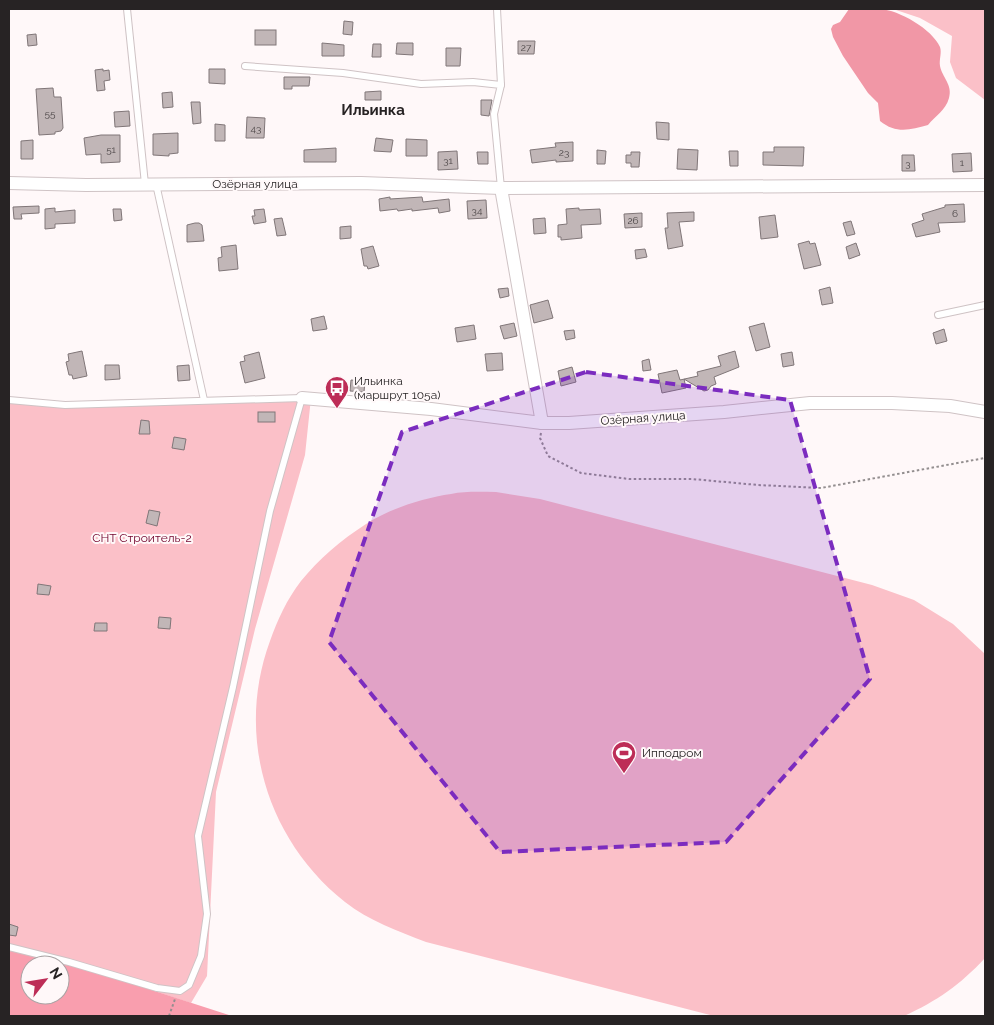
<svg xmlns="http://www.w3.org/2000/svg" width="994" height="1025" font-family="Raleway,sans-serif">
	<style>
		.green { fill: #fbc0c8 }
		.forest { fill: #f99eae; fill-rule: evenodd }
		.water { fill: #f197a6 }
		.building { fill: #c1b6b7; stroke: #807678 }
		.lines { fill: none; stroke-linecap: round; stroke-linejoin: round }
		.lane-casing { stroke: #cfc3c5; stroke-width: 8 }
		.street-casing { stroke: #cfc3c5; stroke-width: 14 }
		.path { stroke: #938e8f; stroke-width: 2; stroke-dasharray: 2.5 2.5; stroke-linecap: butt }
		.lane { stroke: #fff; stroke-width: 6 }
		.street { stroke: #fff; stroke-width: 12 }
		.marked { fill: #7b2cbf; fill-opacity: 0.2; stroke: #7b2cbf; stroke-width: 4; stroke-dasharray: 10 6; stroke-linejoin: round }
		.labels { text-anchor: middle; stroke-width: 4; stroke-linejoin: round; paint-order: stroke }
		.number-label { font-size: 10px; fill: #4e4849 }
		.street-label { font-size: 12px; fill: #272324; stroke: #fff8f9 }
		.poi-label { font-size: 12px; fill: #272324; stroke: #fff8f9; text-anchor: start }
		.park-label { font-size: 12px; fill: #71032c; stroke: #fff8f9 }
		.quarter-label { font-size: 15px; font-weight: bold; fill: #272324; stroke: #fff8f9 }
	</style>
	<rect width="100%" height="100%" fill="#fff8f9"/>
	<g class="green">
		<path d="M893 9H985V100L956 78 950 62 952 36 920 18Z"/>
		<path d="M311 398 305 455 255 629 216 792 207 976 191 1003 9 944V402L70 405Z"/>
		<path d="M496 492 540 499 872 585 914 600 953 624 985 654V958C960 985 937 1001 904 1016H714L426 942C398 931 369 921 345 902 267 840 235 736 270 641 277 621 287 599 301 581 319 559 341 540 366 524 389 509 423 498 451 494 465 491 481 492 496 492Z"/>
	</g>
	<path class="forest" d="M9 944 232 1016H9ZM30 965H60V995H30Z"/>
	<path class="water" d="M849 9C859 9 870 8 880 9 899 10 932 29 940 47 942 53 939 59 940 66 942 77 953 85 949 98 946 110 935 116 928 125 910 130 896 134 880 121L878 103 868 93 843 56 833 37 831 29 833 25 840 22Z"/>
	<g class="building">
		<path d="M344 21 353 22 352 35 343 34Z"/>
		<rect x="255" y="30" width="21" height="15"/>
		<path d="M36 34 37 45 28 46 27 35Z"/>
		<path d="M518 41H535L534 54H518Z"/>
		<path d="M322 43 344 45V56H322Z"/>
		<path d="M397 43H413V55L396 54Z"/>
		<path d="M373 44H381V57H372Z"/>
		<path d="M446 48H461L460 66H446Z"/>
		<path d="M103 69V71L109 70 110 80 104 81 105 90 97 91 95 70Z"/>
		<path d="M209 69H225V84L209 83Z"/>
		<path d="M284 77H310L309 86H292V89H284Z"/>
		<path d="M53 88 54 97H61L63 128 61 131 55 132V134L39 135 36 89Z"/>
		<path d="M381 91V100H365V92Z"/>
		<path d="M172 92 173 107 163 108 162 93Z"/>
		<path d="M481 100H492L489 116 481 115Z"/>
		<path d="M191 102H200L201 123 193 124Z"/>
		<path d="M129 111 130 126 115 127 114 112Z"/>
		<path d="M247 117 265 118 264 138H246Z"/>
		<path d="M656 122 669 123V140L657 139Z"/>
		<path d="M215 124 225 125V141H215Z"/>
		<path d="M178 133V153L169 154V156L153 155V134Z"/>
		<path d="M101 135H120V162L101 163V154L86 155 84 138Z"/>
		<path d="M376 138 393 140 391 152 374 151Z"/>
		<path d="M406 139 427 140V156H406Z"/>
		<path d="M33 140V159H21V141Z"/>
		<path d="M573 142V161L556 162V160L532 163 530 150 556 147 555 143Z"/>
		<path d="M774 147H804L803 166 763 165V152H774Z"/>
		<path d="M336 148V162H304V150Z"/>
		<path d="M678 149 698 150 697 170 677 169Z"/>
		<path d="M597 150 606 151 605 164H597Z"/>
		<path d="M457 151 458 169 438 170V152Z"/>
		<path d="M729 151H738V166H730Z"/>
		<path d="M477 152H488V164H478Z"/>
		<path d="M631 152H640L639 167H631V163H626V155H631Z"/>
		<path d="M971 153 972 171 953 172 952 154Z"/>
		<path d="M902 155H914L915 171H902Z"/>
		<path d="M390 197V199L422 197 423 202 449 199 450 211 439 213 438 208 412 211V209L398 211 397 209 380 211 379 199Z"/>
		<path d="M486 200 487 218 468 219 467 201Z"/>
		<path d="M964 204 965 222 938 223 940 232 916 237 912 224 924 220 922 214 945 207V205Z"/>
		<path d="M39 206V213L21 214 22 219H14L13 207Z"/>
		<path d="M55 208V212L75 210V223L55 224V228L45 229V209Z"/>
		<path d="M579 208V210L600 209 601 224 581 225 582 238 561 240V237H558V225L567 224 566 209Z"/>
		<path d="M113 209H121L122 220 114 221Z"/>
		<path d="M264 209 266 222 254 224 252 216H255L254 210Z"/>
		<path d="M694 212V221L679 222 683 246 668 249 665 228H668L667 213Z"/>
		<path d="M642 213V227L625 228 624 214Z"/>
		<path d="M775 215 778 237 761 239 759 217Z"/>
		<path d="M282 218 286 235 277 236 274 219Z"/>
		<path d="M545 218 546 233 534 234 533 219Z"/>
		<path d="M851 221 855 234 847 236 843 223Z"/>
		<path d="M195 223H199L202 225 204 241 187 242V225Z"/>
		<path d="M351 226V238L340 239V227Z"/>
		<path d="M809 241 810 244 815 243 821 265 804 269 798 244Z"/>
		<path d="M856 243 860 255 849 259 846 247Z"/>
		<path d="M236 245 238 269 219 271 218 258 222 257 221 247Z"/>
		<path d="M373 246 379 266 368 269 367 266H364L361 249Z"/>
		<path d="M645 249 647 257 636 259 635 250Z"/>
		<path d="M830 287 833 303 822 305 819 290Z"/>
		<path d="M508 288 509 296 500 298 498 289Z"/>
		<path d="M548 300 553 318 534 323 530 305Z"/>
		<path d="M324 316 327 329 313 331 311 319Z"/>
		<path d="M514 323 517 336 504 339 500 326Z"/>
		<path d="M764 323 770 347 756 351 749 327Z"/>
		<path d="M474 325 476 339 457 342 455 328Z"/>
		<path d="M944 329 947 341 936 344 933 333Z"/>
		<path d="M574 330 575 338 566 340 564 331Z"/>
		<path d="M82 351 87 376 73 379 72 375H69L66 362 69 361 68 354Z"/>
		<path d="M735 351 739 367 714 377 716 384 711 386 708 390 704 391 684 379 686 388 662 393 658 374 677 370 680 380 698 376 697 372 721 366 718 356Z"/>
		<path d="M259 352 265 378 245 383 240 362 245 361 244 356Z"/>
		<path d="M792 352 794 365 783 367 781 354Z"/>
		<path d="M502 353 503 370 487 371 485 354Z"/>
		<path d="M649 359 651 370 643 371 642 361Z"/>
		<path d="M105 365H119L120 379 105 380Z"/>
		<path d="M189 365 190 380 178 381 177 366Z"/>
		<path d="M572 367 576 382 561 386 558 371Z"/>
		<path d="M351 380 365 381 364 392 350 391Z"/>
		<rect x="258" y="412" width="17" height="10"/>
		<path d="M141 420 149 421 150 434H139Z"/>
		<path d="M174 437 186 439 184 450 172 448Z"/>
		<path d="M149 510 160 512 157 526 146 523Z"/>
		<path d="M38 584 51 586 49 595 37 594Z"/>
		<path d="M159 617 171 618 170 629 158 628Z"/>
		<path d="M95 623H107V631H94Z"/>
		<path d="M9 924 18 927 16 936 9 935Z"/>
	</g>
	<g class="lines">
		<g class="lane-casing">
			<g id="lane">
				<path d="M127 9 145 184"/>
				<path d="M497 9 501 85"/>
				<path d="M245 66 343 73 421 84 473 82 501 85 494 114 501 188"/>
				<path d="M156 184 204 400"/>
				<path d="M938 315 985 305"/>
				<path d="M9 400 65 405 302 398 270 511 233 687 198 836 207 914 201 956 189 985 180 991 157 988 69 962 9 947"/>
			</g>
		</g>
		<g class="street-casing">
			<g id="street">
				<path d="M9 183 86 185 361 183 501 188 985 185"/>
				<path d="M501 188 542 423"/>
				<path d="M302 398 431 409 542 423H569L724 412 810 403H892L950 406 985 412"/>
			</g>
		</g>
		<g class="path">
			<path d="M541 433 540 438 548 456 581 473 629 479H692L758 485 821 488 985 458"/>
			<path d="M169 1016 175 999"/>
		</g>
		<use href="#lane" class="lane"/>
		<use href="#street" class="street"/>
	</g>
	<path class="marked" d="M586 372 790 400 870 679 726 842 500 852 329 642 402 432Z"/>
	<defs>
		<g id="bus-pin" transform="scale(1.25)"><path d="M0 17L-7.5 6A9.5 9.5 0 1 1 7.5 6Z" fill="#bd2d57" stroke="#fff8f9"/><path d="M-5-6H5V4H4V6H2V4H-2V6H-4V4H-5ZM-3.5-4V0h7V-4ZM-3.5 1.2v1.5H-2V1.2ZM2 1.2v1.5H3.5V1.2Z" fill="#fff"/></g>
		<g id="stadium-pin" transform="scale(1.25)"><path d="M0 17L-7.5 6A9.5 9.5 0 1 1 7.5 6Z" fill="#bd2d57" stroke="#fff8f9"/><path d="M0-5a6.5 5 0 1 0 0 10a6.5 5 0 1 0 0-10ZM-3.5-1.8h7v3.6h-7Z" fill="#fff"/></g>
	</defs>
	<g fill-rule="evenodd">
		<use href="#bus-pin" x="337" y="388"/>
		<use href="#stadium-pin" x="624" y="753"/>
	</g>
	<g class="labels">
		<g class="number-label">
			<text x="526" y="51">27</text>
			<text x="50" y="117">55</text>
			<text x="256" y="132">43</text>
			<text x="111" y="153">51</text>
			<text x="564" y="156">23</text>
			<text x="448" y="164">31</text>
			<text x="962" y="166">1</text>
			<text x="908" y="167">3</text>
			<text x="477" y="214">34</text>
			<text x="955" y="217">6</text>
			<text x="633" y="224">26</text>
		</g>
		<g class="street-label">
			<text x="255" y="188">Озёрная улица</text>
			<text transform="translate(643 418) rotate(-4)" y="4">Озёрная улица</text>
		</g>
		<g class="poi-label">
			<text x="354" y="385">Ильинка<tspan x="354" dy="14">(маршрут 105а)</tspan></text>
			<text x="642" y="757">Ипподром</text>
		</g>
		<g class="park-label">
			<text x="142" y="542">СНТ Строитель-2</text>
		</g>
		<g class="quarter-label">
			<text x="373" y="115">Ильинка</text>
		</g>
	</g>
	<rect width="994" height="1025" fill="none" stroke="#272324" stroke-width="20"/>
	<g transform="translate(45 980) rotate(59)"><circle r="24" fill="#fff8f9" stroke="#a9a3a4"/>
	<path d="M0-4L9 19L0 12L-9 19Z" fill="#bd2d57"/>
	<text y="-8" font-size="14" font-weight="bold" text-anchor="middle" fill="#272324">N</text>
	</g>
</svg>
